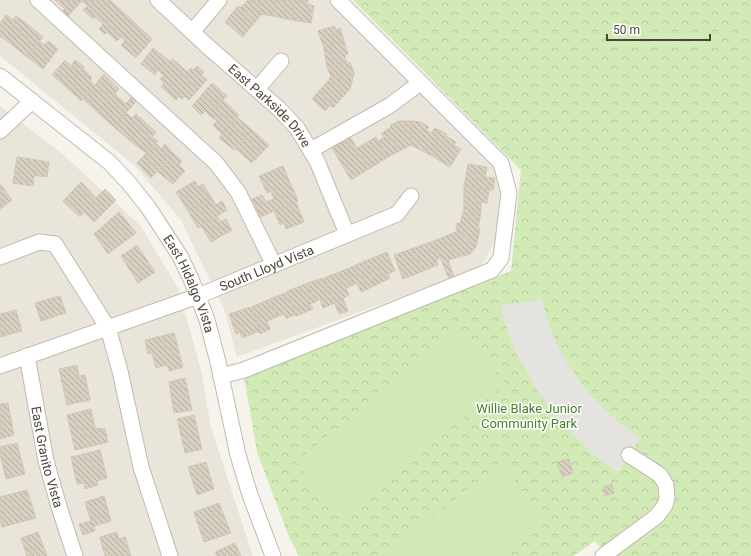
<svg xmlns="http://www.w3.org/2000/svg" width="751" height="556" font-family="Roboto,sans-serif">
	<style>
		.residential { fill: #eae5da }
		.park { fill: url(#park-crowns) }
		.pitch { fill: #d2eab5 }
		.parking { fill: #e5e3e0 }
		.building { fill: url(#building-back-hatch); stroke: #d3c7b4 }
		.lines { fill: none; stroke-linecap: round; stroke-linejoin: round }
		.minor-casing { stroke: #c2bbae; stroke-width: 17 }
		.minor { stroke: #fff; stroke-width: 15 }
		.labels { text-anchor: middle; stroke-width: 3; stroke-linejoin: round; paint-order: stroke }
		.street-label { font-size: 13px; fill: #4b4439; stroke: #fff }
		.park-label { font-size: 13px; fill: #4a7f2a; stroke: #fff }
	</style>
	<defs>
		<pattern id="park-crowns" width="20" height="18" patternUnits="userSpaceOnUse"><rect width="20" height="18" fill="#d2eab5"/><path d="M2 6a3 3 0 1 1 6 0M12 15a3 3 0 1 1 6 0" fill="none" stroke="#b6ca9c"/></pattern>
		<pattern id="building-back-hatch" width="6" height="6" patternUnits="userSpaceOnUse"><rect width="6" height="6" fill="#d8cfc1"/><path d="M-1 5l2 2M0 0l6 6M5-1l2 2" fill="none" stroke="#b1aa9e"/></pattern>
	</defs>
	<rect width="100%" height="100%" fill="#f6f3ec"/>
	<g class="residential">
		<path d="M0 0H328L493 163 501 185 496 240 480 268 237 357 224 309 181 220 134 165 0 56Z"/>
		<path d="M0 106 60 152 140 225 179 290 202 374 211 428 253 556H0Z"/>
	</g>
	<path class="park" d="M353 0H751V556H607L595 541 573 556H299L289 537 257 452 244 377 511 271 521 170Z"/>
	<g class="pitch">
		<path d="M461 329 505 384 341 518 296 462Z"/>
		<path d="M502 464 544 519 496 556H382Z"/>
	</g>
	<path class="parking" d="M541 299 550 327 558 347 569 366 583 386 602 407 619 422 640 438 619 472 602 461 584 446 552 412 538 392 516 353 508 332 500 306Z"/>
	<g class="building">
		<path d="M55 0H83L68 16 63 11 65 9Z"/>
		<path d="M83 0H110L93 19 83 10 88 6 81 1Z"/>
		<path d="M110 0 134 22 117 41 107 32 105 34 99 29 103 24 95 17Z"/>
		<path d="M248 0H258L262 14 256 21 240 8Z"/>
		<path d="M258 0H275L272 16 262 14Z"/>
		<path d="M275 0H295L292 20 272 16Z"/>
		<path d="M295 0H308L307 4 314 6 311 23 292 20Z"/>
		<path d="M238 6 256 21 243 37 225 22Z"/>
		<path d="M6 15 13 20 16 16 27 24 11 44 0 36V23Z"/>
		<path d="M134 22 152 39 136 58 121 45 125 41 121 37Z"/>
		<path d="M27 24 43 37 27 57 11 44Z"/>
		<path d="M334 26 336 30 340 28 344 41 324 49 318 31Z"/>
		<path d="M48 41 58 49 43 69 27 57 40 42 44 45Z"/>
		<path d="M344 41 348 54 345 55 346 61 327 67 324 49Z"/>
		<path d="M153 48 171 62 161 73 158 70 155 75 141 64Z"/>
		<path d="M173 59 187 72 191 68 193 70 197 66 204 72 201 75 207 80 189 100 185 96 182 99 179 96 176 100 161 87 164 83 160 79 164 75 161 73Z"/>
		<path d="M65 60 71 66 75 60 84 67 66 87 52 75Z"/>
		<path d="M346 61 347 63 350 62 354 73 352 82 331 77 327 67Z"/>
		<path d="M83 68 92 78 90 80 95 86 81 101 66 87Z"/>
		<path d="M104 74 119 89 98 113 83 99Z"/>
		<path d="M331 77 352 82 350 89 333 108 330 105 325 111 312 99Z"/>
		<path d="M212 83 227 96 209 115 205 111 201 115 192 106Z"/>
		<path d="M115 94 126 104 133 95 138 99 114 127 98 113Z"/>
		<path d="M223 100 239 115 222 134 213 125 217 121 209 115Z"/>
		<path d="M126 113 132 118 136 114 145 122 129 140 114 127Z"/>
		<path d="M237 117 252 130 234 150 219 138Z"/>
		<path d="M399 121H412L411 145 388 157 378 141 384 138 381 134 392 126 390 125Z"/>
		<path d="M412 121 421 122 429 127 426 130 431 133 435 128 447 134 432 156 411 145Z"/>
		<path d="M145 122 156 132 152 137 158 141 146 153 129 140Z"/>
		<path d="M252 130 269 145 252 163 235 148Z"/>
		<path d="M446 136 456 142 454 145 461 149 450 167 432 156Z"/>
		<path d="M350 137 357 148 376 137 388 157 351 180 332 148Z"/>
		<path d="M156 143 161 149 165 144 174 154 151 178 137 163Z"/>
		<path d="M174 154 182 161 179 165 185 171 173 184 158 172Z"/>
		<path d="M17 157 49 162 47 177 34 175 33 186 13 183Z"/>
		<path d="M468 164 487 167 485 177 495 178 493 190 464 186Z"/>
		<path d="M283 166 298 201 260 217 252 199 262 195 266 202 274 199 271 191 267 193 259 176Z"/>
		<path d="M195 181 198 187 203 184 211 197 188 211 176 192Z"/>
		<path d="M81 182 96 198 105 189 116 200 94 222 84 212 80 217 63 201Z"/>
		<path d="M0 184 12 200 0 209Z"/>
		<path d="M464 186 489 190 487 203 481 202V212L464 209Z"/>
		<path d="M211 197 216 205 222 201 227 210 198 228 188 211Z"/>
		<path d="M296 202 304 222 286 229 284 223 280 225 274 211Z"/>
		<path d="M464 209 481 212 478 229H480L476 247 456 229 457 223 460 224Z"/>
		<path d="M119 212 136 233 108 254 94 234Z"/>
		<path d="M217 216 220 222 226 219 232 230 211 242 201 226Z"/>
		<path d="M458 231 476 247 470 254 448 260 454 277H448L434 241Z"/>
		<path d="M434 241 440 258 436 260 438 265 423 271 414 248Z"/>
		<path d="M137 245 155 272 138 283 121 256Z"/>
		<path d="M414 248 423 271 403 279 394 255Z"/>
		<path d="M387 252 395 271 388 274 390 278 376 285 365 261Z"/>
		<path d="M365 261 376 285 361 292 357 283 353 285 347 269Z"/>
		<path d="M347 269 353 285 346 288 349 295 343 298 348 311 339 314 324 278Z"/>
		<path d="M324 278 335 303 323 308 320 299 315 302 308 283Z"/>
		<path d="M308 283 315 302 310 304 313 309 296 316 287 291Z"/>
		<path d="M287 292 296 314 286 319 284 314 277 317 270 299Z"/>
		<path d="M60 296 66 313 41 321 35 303Z"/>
		<path d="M270 299 277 317 267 321 270 329 260 334 251 307Z"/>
		<path d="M251 307 260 331 242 338 240 332 236 334 229 314Z"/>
		<path d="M16 310 22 331 0 337V314Z"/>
		<path d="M174 333 183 367 169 371 167 365 156 368 152 353 148 354 145 340Z"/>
		<path d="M77 365 79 376 85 375 90 400 67 405 59 369Z"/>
		<path d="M185 378 192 410 174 413 169 382Z"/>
		<path d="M8 403 14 435 0 439V404Z"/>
		<path d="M91 409 95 428 105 429 108 442 75 450 67 415Z"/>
		<path d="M194 415 202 449 185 453 177 419Z"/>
		<path d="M17 443 25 474 6 479 0 454V447Z"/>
		<path d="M100 450 107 478 97 481 98 485 85 489 84 483 77 484 71 457Z"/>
		<path d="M569 459 573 473 562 477 557 462Z"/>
		<path d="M206 462 214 489 197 495 188 467Z"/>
		<path d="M612 484 614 493 605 496 603 487Z"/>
		<path d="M27 490 36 518 2 527 0 520V497Z"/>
		<path d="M104 496 111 521 94 526 95 531 83 535 79 524 91 521 85 502Z"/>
		<path d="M219 503 231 533 204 542 194 512Z"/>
		<path d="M38 532 47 556H27L21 538Z"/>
		<path d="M117 532 119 539 125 537 131 556H105L100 537Z"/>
		<path d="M235 543 241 556H217L215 552Z"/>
	</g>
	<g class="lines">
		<g class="minor-casing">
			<g id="minor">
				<path d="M38 0 216 163 238 192 274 265"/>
				<path id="s1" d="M158 0 205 44 279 109 297 128 317 161 347 234"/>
				<path d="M192 32 219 0"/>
				<path id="s2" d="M0 76 109 162 128 182 148 207 180 256 191 279 207 320 218 362 238 455 250 495 273 556"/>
				<path d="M257 89 281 61"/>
				<path d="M0 131 32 101"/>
				<path d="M311 150 389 106 420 83"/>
				<path d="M0 257 39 242 55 244 108 328 120 371 141 467 170 556"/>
				<path id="s3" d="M27 356 46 461 60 510 75 556"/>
				<path id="s4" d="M0 366 198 296 397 214 411 196"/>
				<path d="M221 376 244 370 492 270 501 258 509 193 501 163 338 0"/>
				<path d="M603 556 657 516 665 505 667 498 666 485 660 475 629 455"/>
			</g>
		</g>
		<use href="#minor" class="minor"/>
	</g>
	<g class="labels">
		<g class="street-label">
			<text dy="5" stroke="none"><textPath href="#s1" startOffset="154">East Parkside Drive</textPath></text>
			<text dy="5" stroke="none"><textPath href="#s4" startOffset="284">South Lloyd Vista</textPath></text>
			<text dy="5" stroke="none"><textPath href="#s2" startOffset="286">East Hidalgo Vista</textPath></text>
			<text dy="5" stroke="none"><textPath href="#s3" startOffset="103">East Granito Vista</textPath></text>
		</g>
		<g class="park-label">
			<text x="529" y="413">Willie Blake Junior<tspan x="529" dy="15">Community Park</tspan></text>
		</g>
	</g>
	<path d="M607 34v6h103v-6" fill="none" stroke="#4b4439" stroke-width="2"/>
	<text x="613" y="34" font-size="12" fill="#4b4439" stroke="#ffffff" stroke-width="3" paint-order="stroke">50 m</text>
</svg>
